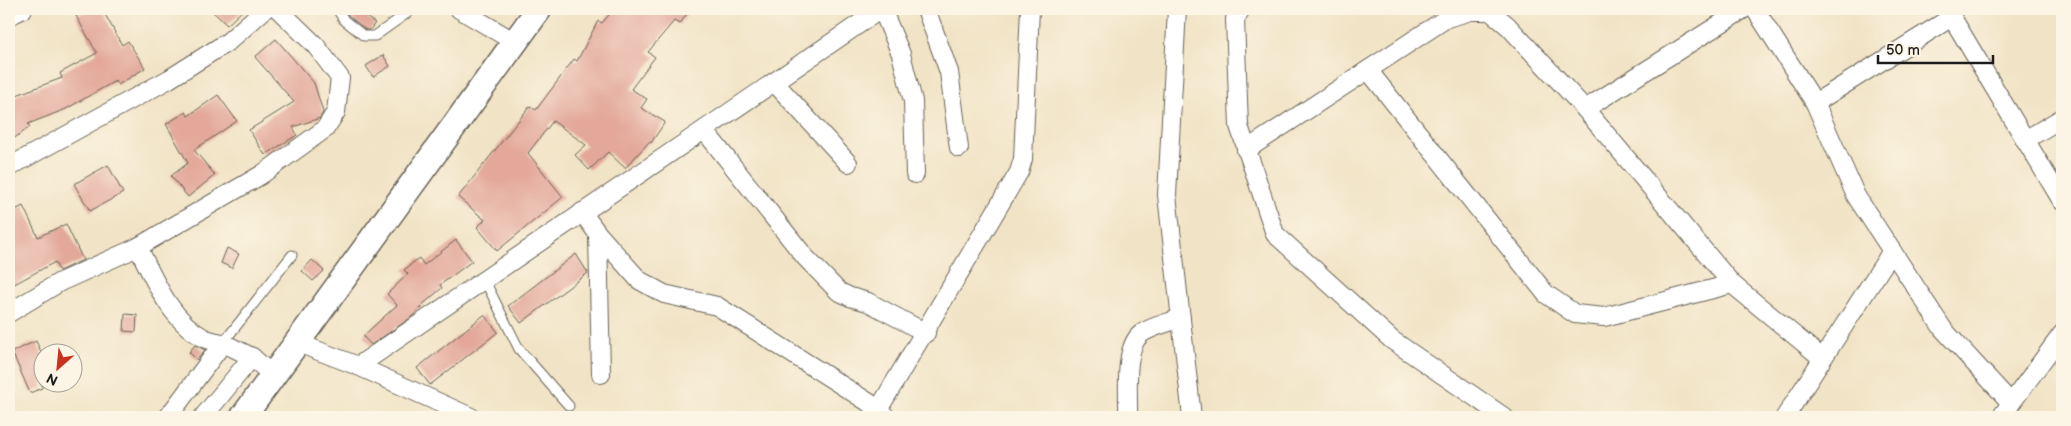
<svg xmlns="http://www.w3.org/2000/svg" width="2071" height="426" font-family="'Balsamiq Sans',sans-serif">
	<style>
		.building { fill: #e3a89a }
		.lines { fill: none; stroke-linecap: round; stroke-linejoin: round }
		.lane-casing { stroke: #676257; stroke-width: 11 }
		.street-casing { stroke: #676257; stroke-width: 20 }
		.secondary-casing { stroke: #676257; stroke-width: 28 }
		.lane { stroke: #fff; stroke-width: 9 }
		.street { stroke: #fff; stroke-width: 18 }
		.secondary { stroke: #fff; stroke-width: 25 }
	</style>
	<rect width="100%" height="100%" fill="#fcf5e5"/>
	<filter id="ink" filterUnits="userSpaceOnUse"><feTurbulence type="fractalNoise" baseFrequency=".02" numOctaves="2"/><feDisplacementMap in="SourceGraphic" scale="10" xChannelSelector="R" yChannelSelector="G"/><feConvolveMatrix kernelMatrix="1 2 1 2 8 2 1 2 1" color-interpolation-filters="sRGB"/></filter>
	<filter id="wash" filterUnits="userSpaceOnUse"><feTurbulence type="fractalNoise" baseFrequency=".0096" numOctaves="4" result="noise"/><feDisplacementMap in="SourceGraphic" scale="20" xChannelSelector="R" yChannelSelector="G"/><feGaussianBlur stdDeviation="1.12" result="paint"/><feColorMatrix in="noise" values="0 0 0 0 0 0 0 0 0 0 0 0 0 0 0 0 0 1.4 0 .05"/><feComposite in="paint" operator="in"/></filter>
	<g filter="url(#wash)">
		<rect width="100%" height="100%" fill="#f1e3c5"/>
		<g id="blocks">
			<g class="building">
				<path d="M90 9H102L122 45 128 41 145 68 118 85 115 81 66 109 28 124 30 127 9 142V102L19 94 62 78 60 73 97 53 76 16Z"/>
				<path d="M210 9H244L227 25Z"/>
				<path d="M344 9H354L375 23 370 30H366L349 16Z"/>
				<path d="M614 9H690L680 24 674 21 648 52 655 57 631 89 647 99 641 108 665 122 651 143 649 142 625 168 608 152 589 170 575 155 586 145 553 121 528 153 563 197 497 251 477 227 485 220 458 197 530 106 536 110 574 59 577 61 598 21 602 23Z"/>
				<path d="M276 39 314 83 323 112 320 118 293 127 297 135 265 155 249 130 294 102 255 57Z"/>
				<path d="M383 55 390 66 373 77 366 66Z"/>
				<path d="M218 95 237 121 194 150 215 175 188 197 171 176 188 163 166 124 186 112 188 116Z"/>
				<path d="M108 165 123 193 90 211 74 184Z"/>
				<path d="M23 206 38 237 66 224 83 260 59 271 55 262 9 287V213Z"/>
				<path d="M456 240 472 261 440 285 442 288 421 306 422 307 409 319 371 345 363 336 397 305 387 294 408 274 404 270 419 258 424 265Z"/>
				<path d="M227 248 239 254 232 268 221 263Z"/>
				<path d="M576 254 588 273 521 323 508 306Z"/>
				<path d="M312 260 324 271 313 281 302 271Z"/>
				<path d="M125 314 137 315 136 332 124 331Z"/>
				<path d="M484 315 498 332 430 385 417 368Z"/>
				<path d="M36 341 42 354V388L30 393 12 352Z"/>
				<path d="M195 345 205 350 197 360 189 352Z"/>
			</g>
		</g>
	</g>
	<g filter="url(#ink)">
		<use href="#blocks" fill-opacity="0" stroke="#676257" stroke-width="1"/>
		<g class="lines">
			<g class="lane-casing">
				<g id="lane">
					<path d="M337 9 344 20 364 36H375L413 9"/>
					<path d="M484 279 519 349 569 406"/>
					<path d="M223 343 292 255"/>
				</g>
			</g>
			<g class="street-casing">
				<g id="street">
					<path d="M459 9 515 42"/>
					<path d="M882 9 901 54 913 101 915 174"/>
					<path d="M926 9 949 72 959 148"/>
					<path d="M1177 9 1167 195 1192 417"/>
					<path d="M1241 9 1235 19 1239 126 1275 234 1392 340 1504 417"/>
					<path d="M1755 9 1815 103 1856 196 1943 329 2011 403"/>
					<path d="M1947 9 2062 201"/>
					<path d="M9 16 23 9"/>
					<path d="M1368 70 1546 294 1575 314 1604 317 1732 284"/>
					<path d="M774 82 848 163"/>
					<path d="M1815 103 1952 17"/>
					<path d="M1585 109 1744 9"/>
					<path d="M704 130 805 257 838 291 850 297 868 302 926 333"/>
					<path d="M2025 140 2062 118"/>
					<path d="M1246 150 1447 18 1471 11H1490L1508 26 1585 109 1732 284 1822 358"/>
					<path d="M9 167 169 79 229 41 265 9"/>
					<path d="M582 212 598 234 639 280 664 294 717 306 879 409 886 417"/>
					<path d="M598 234 601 374"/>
					<path d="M138 247C154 279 170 320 204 338 210 341 217 342 223 343"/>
					<path d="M9 313 60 282 138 247 261 175 325 129 336 112 340 78 316 46 278 9"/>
					<path d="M298 343 358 366 881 9"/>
					<path d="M358 366 471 417"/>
					<path d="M168 417 223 343 252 357 273 376"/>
					<path d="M203 417 252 357"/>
					<path d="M874 417 1019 172 1023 159 1030 9"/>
					<path d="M1128 417C1129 396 1123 348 1141 334 1151 326 1169 323 1181 318"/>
					<path d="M1785 417 1892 251"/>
					<path d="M2001 417 2062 334"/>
				</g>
			</g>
			<g class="secondary-casing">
				<path id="secondary" d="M243 417 539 9"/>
			</g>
			<use href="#lane" class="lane"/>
			<use href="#street" class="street"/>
			<use href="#secondary" class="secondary"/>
		</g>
	</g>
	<rect width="2071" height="426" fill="none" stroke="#fcf5e5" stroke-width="30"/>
	<g transform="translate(58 368) rotate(207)"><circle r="24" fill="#fcf5e5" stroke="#a29e95"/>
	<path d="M0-4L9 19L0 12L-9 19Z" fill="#c8321e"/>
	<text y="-8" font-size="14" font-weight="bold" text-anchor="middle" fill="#1c1c1c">N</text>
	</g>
	<path d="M1878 55v8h115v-8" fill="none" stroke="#1c1c1c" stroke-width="2.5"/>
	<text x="1886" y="55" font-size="15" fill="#1c1c1c" stroke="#fcf5e5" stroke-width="4" paint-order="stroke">50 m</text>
</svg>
